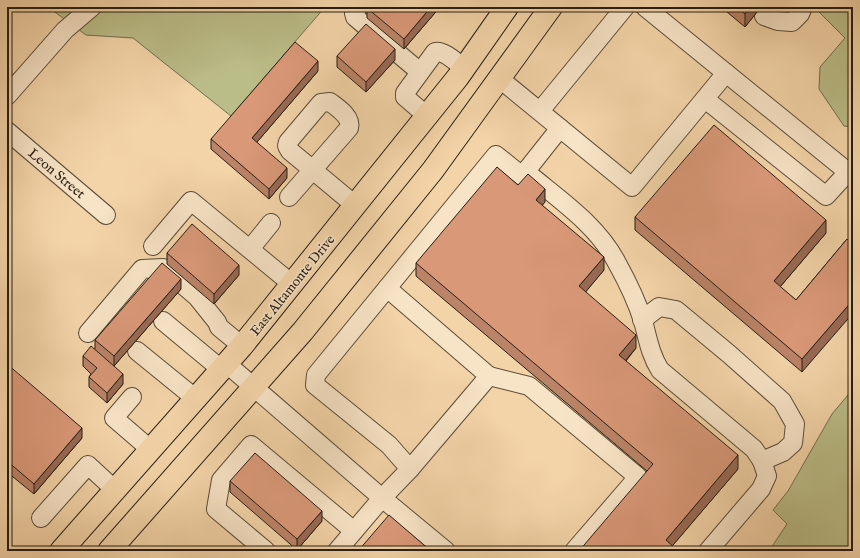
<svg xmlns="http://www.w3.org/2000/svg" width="860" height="558" font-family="'IM FELL English',serif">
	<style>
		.green { fill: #bbbd88; stroke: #716e4e }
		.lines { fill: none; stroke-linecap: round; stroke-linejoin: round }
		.minor-casing { stroke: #5a4c38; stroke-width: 20 }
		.major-casing { stroke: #271e13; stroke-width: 24 }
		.minor { stroke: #f7e3c6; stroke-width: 18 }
		.major { stroke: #f3d4a8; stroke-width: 22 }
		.wall { fill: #bb8367; stroke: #271e13 }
		.shaded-wall { fill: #986a54; stroke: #271e13 }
		.building { fill: #d99878; stroke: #271e13 }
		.labels { text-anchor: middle; stroke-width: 3.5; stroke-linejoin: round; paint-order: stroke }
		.street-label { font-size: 14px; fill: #271e13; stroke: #f7e3c6 }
	</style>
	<rect width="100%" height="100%" fill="#f3d4a8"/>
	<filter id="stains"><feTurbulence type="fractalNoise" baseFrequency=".005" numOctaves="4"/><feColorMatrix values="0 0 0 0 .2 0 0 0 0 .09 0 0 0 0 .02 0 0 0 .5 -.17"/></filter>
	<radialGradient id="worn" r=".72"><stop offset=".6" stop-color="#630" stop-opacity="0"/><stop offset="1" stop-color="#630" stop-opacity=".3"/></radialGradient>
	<g class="green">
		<path d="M48 7H325L231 116 133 38 86 35Z"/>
		<path d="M814 7H853V127L844 126 819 89 820 67 845 38Z"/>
		<path d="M853 389V551H769L787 524 773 510 788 491 832 414Z"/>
	</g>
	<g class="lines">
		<g class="minor-casing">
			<g id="minor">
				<path d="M358 7 354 13 355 17 420 72"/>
				<path d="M764 16 778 21 792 22 800 14 803 7"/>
				<path d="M500 79 632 187 726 73 645 7"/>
				<path d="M7 96 65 30 92 7"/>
				<path d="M705 99 826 196 848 172 726 73"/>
				<path d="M540 111 625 7"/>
				<path d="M427 116 405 97V93L435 52C444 50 457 63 464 68"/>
				<path d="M7 131 106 215"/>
				<path d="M525 171C558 199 597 224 617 263 627 281 637 302 643 321 648 339 650 354 660 370L754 449 762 461 767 476 761 489 708 551"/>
				<path d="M289 197 349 128C352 117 338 108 330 102L321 103 288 142 287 146 290 151 356 206"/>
				<path d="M153 246 191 201 292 284"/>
				<path d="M250 249 271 223"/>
				<path d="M387 288 489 376 410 469"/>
				<path d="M642 320 659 307 676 310 729 354 782 401 795 424 793 443 783 452 762 461"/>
				<path d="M163 321 222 370"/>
				<path d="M88 333 142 269 163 268 197 297 217 322 219 327 242 346"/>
				<path d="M137 351 196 399"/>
				<path d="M227 364 382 498 410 469 389 445 315 385 316 375 496 155 522 176 560 128"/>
				<path d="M489 376 529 386 638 477 574 551"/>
				<path d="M132 397 114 418 150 449"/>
				<path d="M41 518 88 465 114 489"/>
				<path d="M266 551 216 509 221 480 251 445 354 531"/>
				<path d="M337 551 382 498 446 551"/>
			</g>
		</g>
		<g class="major-casing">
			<g id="major">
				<path d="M61 551 242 346 458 77 507 7"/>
				<path d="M109 551 303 331 433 170 551 7"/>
			</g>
		</g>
		<use href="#minor" class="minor"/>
		<use href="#major" class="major"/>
	</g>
	<g class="wall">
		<path d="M368 7H440L404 49 367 18V8Z"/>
		<path d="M721 7H761L745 27Z"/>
		<path d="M337 56 395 60 366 92 337 67Z"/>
		<path d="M318 71 257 142 287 178 269 199 211 149V139Z"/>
		<path d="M518 185 545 202 542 205 604 270 585 292 636 348 626 361 738 469 672 546 647 471 416 276V263Z"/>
		<path d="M635 217 826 233 780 287 796 300 847 239 802 372 635 230Z"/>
		<path d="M167 253 239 275 214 304 167 264Z"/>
		<path d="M181 289 114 366 123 384 107 403 89 387V377L91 374 83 366V356L95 349V340Z"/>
		<path d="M7 365 82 438 34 494 7 472Z"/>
		<path d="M230 481 322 521 297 550 230 492Z"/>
	</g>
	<g class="shaded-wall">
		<path d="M431 7H440L404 49V39Z"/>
		<path d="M750 7H761L745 27V14Z"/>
		<path d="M395 49V60L366 92V82Z"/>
		<path d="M318 61V71L252 148V138Z"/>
		<path d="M287 168V178L269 199V189Z"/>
		<path d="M545 189V202L536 213V200Z"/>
		<path d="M826 220V233L774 294V281Z"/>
		<path d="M604 257V270L579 300V286Z"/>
		<path d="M239 265V275L214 304V294Z"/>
		<path d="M181 279V289L114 366V356Z"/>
		<path d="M853 300V313L802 372V359Z"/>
		<path d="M636 335V348L619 368V355Z"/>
		<path d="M123 374V384L107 403V393Z"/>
		<path d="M82 428V438L34 494V484Z"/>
		<path d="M738 455V469L668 551 666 540Z"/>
		<path d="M322 511V521L297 550V539Z"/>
	</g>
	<g class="building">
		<path d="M368 7H431L404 39 367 8Z"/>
		<path d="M737 7H750L745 14Z"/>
		<path d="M366 24 395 49 366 82 337 56Z"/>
		<path d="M295 42 318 61 252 138 287 168 269 189 211 139Z"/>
		<path d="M714 125 826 220 774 281 796 300 847 239 853 245V300L802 359 635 217Z"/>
		<path d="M497 167 518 185 528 174 545 189 536 200 604 257 579 286 636 335 619 355 738 455 666 540 678 551H579L653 464 416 263Z"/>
		<path d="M192 224 239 265 214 294 167 253Z"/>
		<path d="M162 263 181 279 114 356 95 340Z"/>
		<path d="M91 346 123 374 107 393 89 377 97 368 83 356Z"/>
		<path d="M7 364 82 428 34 484 7 461Z"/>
		<path d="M255 453 322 511 297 539 230 481Z"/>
		<path d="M389 515 431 551H358Z"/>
	</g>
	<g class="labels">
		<g class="street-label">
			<text transform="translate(57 173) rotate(40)" y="5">Leon Street</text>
			<text transform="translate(292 285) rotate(-51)" y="5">East Altamonte Drive</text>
		</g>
	</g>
	<rect width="860" height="558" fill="none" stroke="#f3d4a8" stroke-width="24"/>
	<rect x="8" y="8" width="844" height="542" fill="none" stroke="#271e13" stroke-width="2"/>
	<rect x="12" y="12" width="836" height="534" fill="none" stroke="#271e13"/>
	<rect width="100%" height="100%" filter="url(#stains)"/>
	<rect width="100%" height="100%" fill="url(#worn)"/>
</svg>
